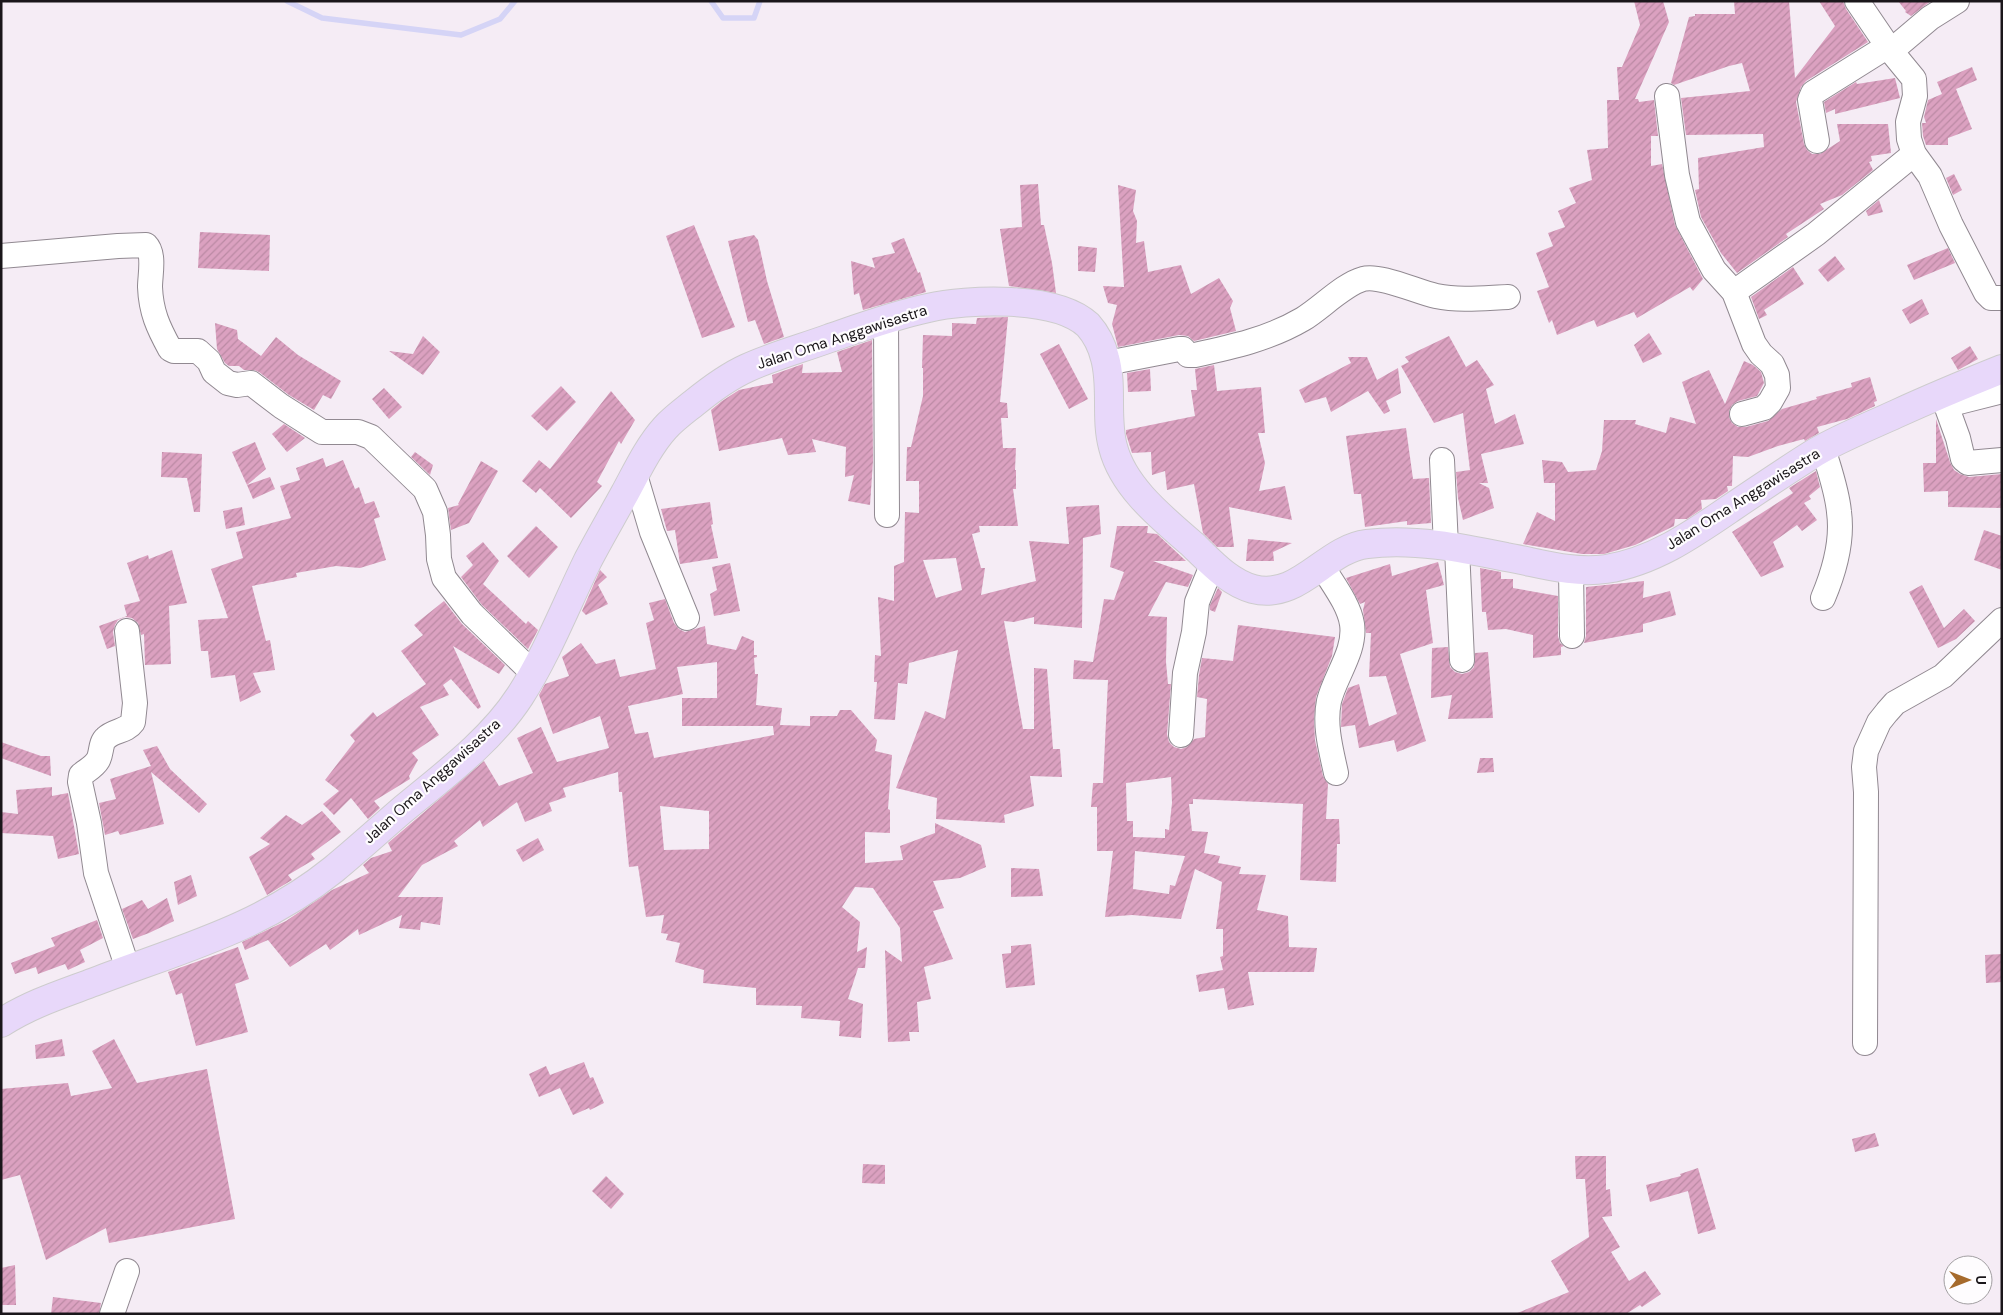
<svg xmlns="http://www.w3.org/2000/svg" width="2003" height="1315" font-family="'DM Sans',sans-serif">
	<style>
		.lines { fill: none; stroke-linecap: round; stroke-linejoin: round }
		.stream { stroke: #d5d4f6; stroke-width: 5.5 }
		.building { fill: url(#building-hatch); fill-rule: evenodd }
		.minor-casing { stroke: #918991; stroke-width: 26 }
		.major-casing { stroke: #cdcccd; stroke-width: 30 }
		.minor { stroke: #fff; stroke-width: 24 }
		.major { stroke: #e8d8fa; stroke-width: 28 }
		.labels { text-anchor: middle; stroke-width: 4.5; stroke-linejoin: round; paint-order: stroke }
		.street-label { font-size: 15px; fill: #1a161a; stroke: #fefcfe }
	</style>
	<defs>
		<pattern id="building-hatch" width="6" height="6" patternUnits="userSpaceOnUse" patternTransform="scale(1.25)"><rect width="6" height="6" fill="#dba1c0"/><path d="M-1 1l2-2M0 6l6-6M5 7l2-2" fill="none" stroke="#bb8aa4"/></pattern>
	</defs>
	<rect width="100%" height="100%" fill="#f5ecf5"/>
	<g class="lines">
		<g class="stream">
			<path d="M287 1 322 18 461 35 500 19 515 1"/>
			<path d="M711 1 723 18H754L760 1"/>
		</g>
	</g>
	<g class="building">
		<path d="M1634 1H1663L1669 22 1635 99H1638L1639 102 1654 100 1658 136H1651V166L1662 164 1675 225 1703 279 1693 291 1690 287 1637 318 1634 312 1597 327 1594 320 1557 335 1552 320 1549 323 1537 291 1549 287 1536 253 1553 246 1548 233 1565 227 1558 211 1576 203 1569 188 1592 180 1587 150 1608 148 1607 100H1619L1617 67H1622L1640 25Z"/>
		<path d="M1734 1H1789L1795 78 1835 26 1819 1H1843L1846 9 1868 42 1806 81 1801 87 1796 102 1804 144 1807 150 1812 154H1820L1840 141 1837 124H1888L1891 153 1871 156 1872 161 1869 162 1873 170 1842 195 1820 204 1824 209 1786 234 1788 237 1737 273 1721 253 1701 217 1695 190 1699 189 1698 158 1764 147 1763 134 1686 135 1681 98 1750 91 1742 63 1729 66 1674 85 1671 83 1689 17 1695 16V14H1735Z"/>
		<path d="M1898 1H1931L1911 16 1905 12 1906 11Z"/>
		<path d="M1972 67 1977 80 1956 89 1972 129 1948 138V145H1926L1923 136 1922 123H1926L1924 117 1928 100 1942 94 1937 82Z"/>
		<path d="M1895 78 1900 98 1835 114V109L1826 113 1824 102 1856 82 1857 84Z"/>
		<path d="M1954 174 1962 190 1953 195 1946 178Z"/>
		<path d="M1038 184 1041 225H1044L1052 263 1056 293 1009 286 1000 229 1022 227 1020 185Z"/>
		<path d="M1118 185 1136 190 1133 211 1137 221 1136 243 1144 241 1148 272 1181 265 1191 294 1219 278 1233 301 1230 308 1236 331 1194 341 1188 336 1179 335 1118 347 1112 324 1117 305 1108 303 1103 286 1124 287Z"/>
		<path d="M1879 200 1883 212 1868 216 1866 211Z"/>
		<path d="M694 225 735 327 702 338 666 236Z"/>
		<path d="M200 232 270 235 269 271 198 268Z"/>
		<path d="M754 235 758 240 767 281 784 337 764 344 755 320 748 322 728 241Z"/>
		<path d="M904 238 918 273 920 272 926 292 863 310 859 293 854 295 851 261 875 268 872 258 895 253 891 243Z"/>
		<path d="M1078 246 1097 248 1095 272 1078 271Z"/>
		<path d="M1948 248 1955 263 1914 280 1907 265Z"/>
		<path d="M1835 256 1845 269 1828 282 1818 270Z"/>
		<path d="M1793 267 1804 284 1764 310 1767 315 1759 319 1751 297Z"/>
		<path d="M1922 299 1929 314 1910 324 1902 310Z"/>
		<path d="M1008 317 1000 402 1007 403 1008 418H1001L1003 448H1016L1015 470H1016V489H1013L1018 526H979L980 532 972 534 981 568H985L981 595 1036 581 1029 541 1069 544 1066 507 1099 505 1101 534 1083 538 1082 628 1034 624V617L1014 622 1004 621 1023 729H1034V668L1047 669 1053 749H1060L1062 777 1030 776 1034 806 1004 815 1005 823 936 819 937 798 896 788 925 711 945 719 958 650 909 663 907 684 898 683 895 720 874 719 877 682H874L875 655 881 656 878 597 894 601V566L904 562 905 512 919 513V481H906L907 447H911L923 396V368H922L923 335 952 336V323L976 324 977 318ZM956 558 962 590 936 598 923 560Z"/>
		<path d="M215 323 237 330 238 339 261 356 276 337 298 355 341 381 331 399 323 395 314 410 289 395 259 372 254 370H244L239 366H229L225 363 217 349Z"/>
		<path d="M1649 333 1662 354 1643 363 1634 345Z"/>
		<path d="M423 336 440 352 423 375 389 351 413 354Z"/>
		<path d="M1449 336 1466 367 1477 360 1494 385 1486 389 1495 424 1515 414 1524 444 1481 454 1488 483H1479L1489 488 1494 508 1463 520 1458 498 1456 472 1470 470 1463 413 1434 423 1401 366 1409 362 1405 357Z"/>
		<path d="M872 340 873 461 870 505 848 501 854 475 845 477 846 447 812 439 816 452 788 455 782 438 719 451 711 410 722 401 739 390 773 383 772 375 803 364 802 373 842 372 837 352Z"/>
		<path d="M1059 344 1088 399 1069 409 1040 354Z"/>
		<path d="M1970 346 1978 359 1958 370 1951 358Z"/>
		<path d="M1348 357H1367L1377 380 1398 368 1401 393 1386 401 1390 411 1384 414 1368 391 1331 412 1326 397 1305 403 1299 390 1351 363Z"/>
		<path d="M1744 361 1753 365 1761 372 1764 383 1757 396 1738 401 1732 405 1729 411V417L1732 423 1738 427H1746L1768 421 1782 409 1817 399 1816 397 1852 387 1851 383 1870 377 1877 401 1874 402 1875 406 1847 419 1817 427 1819 433 1805 441 1804 439 1778 446 1748 457 1733 456 1732 486H1727L1728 491 1716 499 1701 500 1702 509 1687 519H1675L1674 526 1635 545 1604 554H1582L1523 544 1537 512 1555 521V483H1544L1542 460 1562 462 1568 472 1596 470 1602 451 1604 420H1636L1635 424 1666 433 1670 417 1696 424 1682 382 1709 370 1725 404Z"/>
		<path d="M1214 365 1217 391 1261 387 1265 433H1258L1265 463 1259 491 1285 486 1292 520 1229 507 1234 547H1217L1203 533 1194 484 1167 490 1165 471 1152 475 1151 452 1132 453 1126 434V430L1195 416 1191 390H1197L1195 369Z"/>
		<path d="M1150 369 1151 391 1128 392 1127 373Z"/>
		<path d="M561 386 576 402 547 431 531 416Z"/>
		<path d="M384 388 402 407 389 419 372 399Z"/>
		<path d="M611 391 635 420 621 444 619 441 597 482 602 486 571 518 540 488 536 493 522 481 539 460 550 469Z"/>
		<path d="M1936 419 1950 462 1954 470 1960 474 1969 477 2002 474V508L1948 507V491L1924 492 1923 463H1936Z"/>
		<path d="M284 424 305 438 287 452 272 434Z"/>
		<path d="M1406 428 1413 479 1429 478 1431 523 1407 525V521L1365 527 1361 494H1354L1346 436Z"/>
		<path d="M255 442 266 469 247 485 232 452Z"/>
		<path d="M162 452 202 454 200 512H194L187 478 161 477Z"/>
		<path d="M415 452 433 465 430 475 411 457Z"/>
		<path d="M323 458 326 467 343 460 355 489 359 487 365 504 374 501 380 517 374 519 386 560 360 568 336 566 296 573 297 577 252 586 266 641 270 640 275 670 253 673 261 692 240 702 235 675 211 678 208 651H201L198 620 228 618 211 569 243 558 236 532 291 518 280 486 300 480 296 468Z"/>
		<path d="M481 461 498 471 469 523 451 530 448 508 459 505 458 504Z"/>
		<path d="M1816 471 1820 487 1809 496 1811 499 1804 503 1817 520 1802 531 1797 525 1773 542 1784 567 1761 577 1732 532 1793 493 1789 488Z"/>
		<path d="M270 477 275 489 253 499 247 485Z"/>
		<path d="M710 502 713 524 711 525 718 558 680 564 675 530 667 531 661 509Z"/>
		<path d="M242 507 245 525 226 529 223 511Z"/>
		<path d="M536 526 558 547 529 578 507 556Z"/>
		<path d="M1117 526H1148L1147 533 1157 534 1186 561H1153L1193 575 1188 587 1166 582 1148 616 1167 617 1166 662 1168 684H1171L1167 734 1169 742 1174 747 1181 749 1187 747 1194 739 1205 737 1207 699 1197 697 1199 675 1202 658 1233 661 1238 625 1335 637 1332 656 1316 697 1314 720 1315 740 1323 776 1328 784 1326 819H1339L1340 844H1337L1336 882 1300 880 1303 804 1193 799V804H1189L1192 831 1208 832 1204 853 1220 856 1218 863 1241 867 1239 874 1266 875 1257 910 1288 916 1289 947 1317 948 1314 972H1248L1254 1005 1228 1010 1224 988 1199 992 1196 975 1223 970 1220 957 1223 956V929H1216L1222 882 1195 869 1181 919 1132 915 1105 917 1113 851H1097V807H1091L1093 783H1103L1108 680 1073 679 1074 660 1093 662 1104 599 1114 600 1124 572 1110 567ZM1171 777 1172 803 1169 830 1165 829V838L1133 837V821H1127L1126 783ZM1135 851 1185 856 1175 886 1170 885 1169 894 1133 889Z"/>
		<path d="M1984 530 2002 536V570L1974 560Z"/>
		<path d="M1248 539 1292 543 1273 552 1274 561H1246Z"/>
		<path d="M483 542 499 561 483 584 526 624 528 621 538 630 528 649 482 605 461 577 473 565 466 556Z"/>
		<path d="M172 550 187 603 169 606 171 664 145 665 144 634 141 635 138 623 132 618 125 617 118 620 115 625 113 632 115 646 107 649 99 626 127 616 124 605 140 601 127 563 148 555 149 559Z"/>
		<path d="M1438 562 1444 585 1426 590 1433 643 1400 654 1426 741 1397 752 1394 740 1359 748 1355 725 1341 727 1342 704 1348 688 1359 684 1369 726 1397 714 1386 676 1369 677 1371 633H1366L1363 610 1365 602 1360 604 1346 578 1390 564 1392 576Z"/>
		<path d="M730 563 740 611 714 616 710 594 717 590 712 567Z"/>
		<path d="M1480 568 1501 572V579H1513V588L1558 596V636L1560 643 1564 646 1561 647V655L1533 658V635L1506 629 1488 630 1486 612H1482Z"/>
		<path d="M600 570 607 577 598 585 608 604 586 615 582 611Z"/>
		<path d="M1644 581 1643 598 1670 591 1676 615 1643 624V632L1584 643 1586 636V587Z"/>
		<path d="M1922 585 1944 628 1964 609 1975 621 1956 639 1938 648 1909 592Z"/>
		<path d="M1218 588 1222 592 1215 612 1210 610V605Z"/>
		<path d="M665 599 674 623 679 629 685 632 705 626 707 644 736 650 742 636 754 641V655H757V657L754 658 755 674H758L756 705 782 708 780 725 810 726V716H837L840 710H851L877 740 875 751 892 755 888 809 890 810V833L865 832V863L903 860 900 846 935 833V823L981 845 986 867 960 878 933 881 944 908 933 911 953 959 924 967 931 999 917 1002 919 1032H909L910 1041 888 1042 885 950 902 962 900 928 873 888 855 887 842 907 860 922 857 952 867 947 865 968H858L848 999 863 1004 861 1038 839 1036 840 1021 801 1018 802 1006 756 1005V988L703 983 704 970 675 962 680 943 666 940 668 934 661 933 664 915 646 917 638 866 629 867 622 792H619L618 772 563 788 566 797 549 803 552 811 525 822 517 802 483 827 480 820 454 841 458 846 422 865 398 897H443L440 925 421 922 420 930 399 928 402 915 359 935 358 929 330 950 326 944 290 967 268 940 245 950 242 942 286 921 332 890 369 873 363 865 371 858 392 851 388 843 484 761 499 786 533 773 517 738 541 727 557 762 609 748 600 716 553 734 539 695 545 684 569 676 562 657 581 643 596 664 615 659 620 677 656 669 646 623 654 620 649 603ZM717 662V698H682V726H773L774 735 654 758 648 732 635 734 628 706 683 694 677 667ZM660 806 709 811V849L664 850Z"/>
		<path d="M444 601 462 624 505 665 499 674 453 646 481 707 478 709 451 679 443 685 449 695 420 707 439 735 412 753 418 760 409 776 410 779 374 801 380 808 368 819 351 798 334 815 323 804 339 791 325 780 355 741 350 735 373 712 377 717 426 684 401 651 423 635 414 625Z"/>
		<path d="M1448 647 1450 667 1455 672 1462 674 1469 672 1474 667 1475 653 1488 652 1493 718 1448 719 1452 695 1431 698 1432 648Z"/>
		<path d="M1 742 41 756H50L51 776 1 758Z"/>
		<path d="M157 746 170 769 207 804 199 813 151 772 164 824 120 835 118 831 105 835 99 803 116 799 110 779 151 766 143 750Z"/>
		<path d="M1480 758H1493L1494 772 1477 773Z"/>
		<path d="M52 787V796L68 793 79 854 58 859 53 836 1 833V812L18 814 16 790Z"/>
		<path d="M322 811 341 832 311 854 315 859 288 875 292 880 267 895 249 857 270 844 260 838 286 815 302 825Z"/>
		<path d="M538 838 544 850 523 862 516 850Z"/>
		<path d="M1011 868 1039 869 1043 896 1011 897Z"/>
		<path d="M191 875 197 896 178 905 174 882Z"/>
		<path d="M167 898 174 921 149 933 133 939 122 909 142 900 148 909Z"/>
		<path d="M97 920 103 938 80 950 85 962 68 970 65 964 38 974 36 967 15 974 11 963 55 946 51 938Z"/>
		<path d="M1031 944 1035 985 1006 988 1002 954 1011 953V946Z"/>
		<path d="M238 947 249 979 235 984 248 1032 196 1046 182 993 176 995 168 972Z"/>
		<path d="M2002 954V982L1986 983 1985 955Z"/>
		<path d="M62 1039 65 1056 36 1059 35 1045Z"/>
		<path d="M114 1039 137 1083 207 1069 235 1219 109 1243 106 1228 46 1260 20 1175 1 1180V1089L68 1083 71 1096 112 1088 92 1051Z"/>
		<path d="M584 1062 590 1078 593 1077 604 1103 590 1110 589 1108 573 1115 560 1088 539 1097 529 1074 546 1066 550 1075Z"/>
		<path d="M1875 1133 1879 1146 1855 1152 1852 1139Z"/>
		<path d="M1575 1156H1606V1190L1610 1189 1612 1216 1602 1217 1620 1247 1611 1252 1629 1281 1645 1271 1661 1294 1642 1307 1640 1305 1626 1314H1515L1569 1292 1551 1261 1589 1237 1585 1179H1576Z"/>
		<path d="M863 1164 885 1165V1184L862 1183Z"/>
		<path d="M1698 1168 1716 1229 1698 1234 1688 1191 1650 1202 1646 1185 1681 1176 1680 1174Z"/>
		<path d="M606 1176 624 1194 611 1209 592 1191Z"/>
		<path d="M15 1265 16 1305H1V1268Z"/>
		<path d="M53 1297 101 1303 99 1314H51Z"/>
	</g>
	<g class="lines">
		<g class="minor-casing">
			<g id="minor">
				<path d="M1857 1 1891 51 1914 79 1915 96 1908 122 1909 139 1914 154 1930 176 1951 225 1986 293 1991 298H2002"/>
				<path d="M1891 51 1930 18 1957 1"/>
				<path d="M1667 96 1677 175 1688 222 1714 270 1734 292 1754 344 1761 354 1772 364 1777 375 1778 388 1770 402 1764 408 1742 414"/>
				<path d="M1817 141 1810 100 1813 93 1888 46"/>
				<path d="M1 256 118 246 146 245C155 254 150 275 150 287 151 312 158 327 170 349L174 351H198L209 361 214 372 228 383 237 385 251 383 281 406 322 432H358L371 437 425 489 435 512 438 535 439 559 444 578 472 614 533 673"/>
				<path d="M1734 292 1816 234 1914 154"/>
				<path d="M886 320 887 515"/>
				<path d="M1107 363 1179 349H1183L1188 355H1195C1232 347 1269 339 1303 319 1320 309 1344 284 1363 279 1380 274 1417 292 1436 296 1460 301 1484 298 1508 297"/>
				<path d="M1942 394 1958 438 1963 459 1968 463 2002 460"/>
				<path d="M1947 405 2002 391"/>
				<path d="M1823 448C1829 469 1837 490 1839 512 1843 541 1834 572 1823 598"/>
				<path d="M1442 460 1446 546"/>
				<path d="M635 475 652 532 687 618"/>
				<path d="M1457 548 1462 660"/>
				<path d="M1322 566C1332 583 1349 604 1352 624 1356 651 1335 676 1329 701 1324 725 1331 750 1336 773"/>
				<path d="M1571 571 1572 636"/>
				<path d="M127 631 135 703 133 722C126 732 114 730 106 738 100 743 102 753 98 760 94 767 87 770 81 775L80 782 89 823 96 873 128 969"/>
				<path d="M1181 735 1185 673 1194 632 1197 602 1213 563"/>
				<path d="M1865 1043 1866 792 1864 767 1866 751 1879 722 1887 712 1895 703 1943 676 2002 620"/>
				<path d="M112 1314 127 1271"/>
			</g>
		</g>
		<g class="major-casing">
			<path id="major" d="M1 1023C30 1004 62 994 94 982 180 949 260 929 334 869 357 850 379 830 401 811 442 777 491 741 520 696 547 654 566 605 588 560 600 537 613 515 625 493 637 471 648 447 665 428 673 419 684 411 694 403 710 390 727 377 747 368 773 356 803 348 830 338 862 327 895 315 928 308 967 299 1056 295 1088 325 1096 334 1102 346 1105 358 1113 387 1105 418 1113 447 1123 487 1162 518 1192 544 1210 561 1228 582 1253 589 1299 601 1325 549 1367 544 1413 538 1462 548 1506 557 1540 563 1572 574 1606 569 1653 562 1693 534 1731 508 1759 489 1787 470 1816 452 1842 437 1870 426 1896 414 1931 398 1967 383 2002 369"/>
		</g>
		<use href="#minor" class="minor"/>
		<use href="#major" class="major"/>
	</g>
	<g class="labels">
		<g class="street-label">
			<text transform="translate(842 337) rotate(-18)" y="5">Jalan Oma Anggawisastra</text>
			<text transform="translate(1743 499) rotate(-32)" y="5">Jalan Oma Anggawisastra</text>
			<text transform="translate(432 781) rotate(-42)" y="5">Jalan Oma Anggawisastra</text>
		</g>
	</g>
	<rect width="2003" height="1315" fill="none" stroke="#1a161a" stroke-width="5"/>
	<g transform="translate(1968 1280) rotate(90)"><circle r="24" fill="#fefcfe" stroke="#a3a0a3"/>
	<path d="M0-4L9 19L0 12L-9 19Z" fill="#a66a2c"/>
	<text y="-8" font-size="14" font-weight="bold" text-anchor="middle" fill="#1a161a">U</text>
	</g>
</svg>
